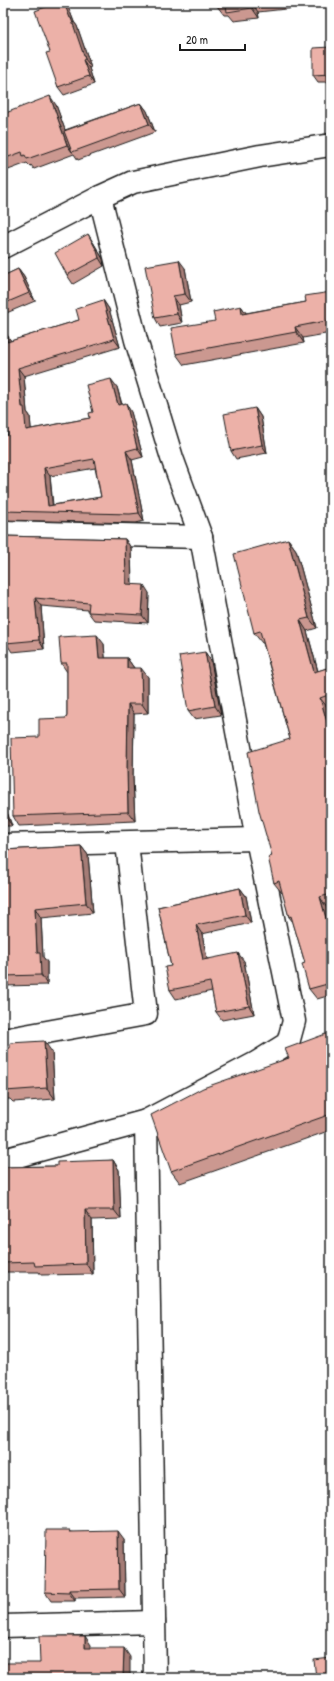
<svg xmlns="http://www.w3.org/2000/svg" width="334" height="1681" font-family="'Patrick Hand',sans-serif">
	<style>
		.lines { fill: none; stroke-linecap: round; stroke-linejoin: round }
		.minor-casing { stroke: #1c1c1c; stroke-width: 25 }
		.minor { stroke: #fff; stroke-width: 22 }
		.wall { fill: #cb9890; stroke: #1c1c1c; fill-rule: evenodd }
		.shaded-wall { fill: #a57c76; stroke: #1c1c1c }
		.building { fill: #ecb1a8; stroke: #1c1c1c; fill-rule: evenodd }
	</style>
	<rect width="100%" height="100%" fill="#fff"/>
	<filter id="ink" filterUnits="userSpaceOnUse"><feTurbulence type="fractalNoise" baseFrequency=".025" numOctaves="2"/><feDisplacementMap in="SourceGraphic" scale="8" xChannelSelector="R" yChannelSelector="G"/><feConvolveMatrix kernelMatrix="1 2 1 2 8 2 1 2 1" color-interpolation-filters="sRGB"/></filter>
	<g filter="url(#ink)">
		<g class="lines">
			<g class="minor-casing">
				<g id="minor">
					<path d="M3 247 100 197 133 182 260 156 331 145"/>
					<path d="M3 532 201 537"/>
					<path d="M3 845 257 839"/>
					<path d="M3 1040 146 1014 127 843"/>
					<path d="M146 1121 155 1678"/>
					<path d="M3 1160 146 1121 256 1063 288 1043 294 1021 257 839 201 537 172 458 136 340 100 197"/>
					<path d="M3 1626 154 1622"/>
				</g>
			</g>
			<use href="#minor" class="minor"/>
		</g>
		<g class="wall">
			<path d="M56 3H65L69 9 74 22 77 26 91 67 89 68 94 84 64 95 58 87 50 52Z"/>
			<path d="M217 3H295V8L258 12 259 18 234 21 229 15H224L217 6Z"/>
			<path d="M331 47V82H318L313 75Z"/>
			<path d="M141 103 147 111 155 132 78 160 74 154 34 169 31 165 30 166 27 163 3 172V114L56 105 65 130Z"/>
			<path d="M93 242 103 259 104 266 73 284 67 275Z"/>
			<path d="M185 268 191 302 179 305 182 323 160 327 155 318Z"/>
			<path d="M18 269 24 277 35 301 4 314 3 313V276Z"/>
			<path d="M331 292V333L303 338 304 343 184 365 176 354 241 306 246 313 306 302Z"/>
			<path d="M103 300 109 309 120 347 24 376 27 412 30 416 31 429 90 418 93 412 117 387 122 404 131 412 143 457 132 460 144 521 136 523 3 520V435H8L4 403 3 401V333L5 332 11 341 79 320ZM95 468 101 497 53 505 50 476Z"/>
			<path d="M255 408 261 417 267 453 236 459 231 451Z"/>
			<path d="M3 536 125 539 131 548 132 584 149 593 148 623 94 620 88 612V610L41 606 44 649 12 652 6 643 4 619H3Z"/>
			<path d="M288 539 296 550 317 628 307 631 318 671 327 668 331 674V707L328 708 331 720V907L327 908 331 921V995L317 999 309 989 305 963 293 922 289 917 283 893H282L274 883 272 856 290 739 263 643H262L254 633Z"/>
			<path d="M104 644 105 658H127L134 668 148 677V713L134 714 133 778 135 821 19 826 13 816 39 737 66 718 67 716V672L61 663Z"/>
			<path d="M205 652 211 661 221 715 194 719 188 711Z"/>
			<path d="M3 801 12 826H3Z"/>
			<path d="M81 846 88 855 93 913 41 918 43 957 47 962V985L3 986V850Z"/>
			<path d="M240 888 246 896 251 923 202 934 207 959 244 961 254 1014 222 1020 216 1012 212 991 176 999 170 990 171 966 158 907Z"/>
			<path d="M331 1032V1130L180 1183 171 1171 289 1058Z"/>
			<path d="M3 1049 52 1052 55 1099 13 1102 10 1099H3Z"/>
			<path d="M113 1160 119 1170 121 1219 92 1220 93 1274 41 1275 39 1272H3V1167L57 1166Z"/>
			<path d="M70 1530 71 1532 124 1539 125 1597 75 1598V1601H51L45 1592Z"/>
		</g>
		<g class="shaded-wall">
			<path d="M64 3H65L69 9 74 22 77 26 91 67 85 59Z"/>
			<path d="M252 3 258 12 259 18 252 8Z"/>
			<path d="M292 3H295V8Z"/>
			<path d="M83 60 89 68 94 84 89 76Z"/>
			<path d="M50 96 56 105 73 152H72L67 145Z"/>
			<path d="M141 103 147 111 155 132 149 124Z"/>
			<path d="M88 234 93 242 103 259 104 266 99 258Z"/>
			<path d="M179 260 185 268 191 302 185 294Z"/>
			<path d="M18 269 24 277 35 301 29 293Z"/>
			<path d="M173 296 179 305 182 323 177 314Z"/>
			<path d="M103 300 109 309 120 347 114 339Z"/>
			<path d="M241 306 249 317 242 314Z"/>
			<path d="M295 327 303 338 304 343 296 332Z"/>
			<path d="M5 332 11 341 7 342Z"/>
			<path d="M18 368 24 376 27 412 30 416 32 439 26 430 22 407Z"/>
			<path d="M111 379 117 387 124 414 118 405Z"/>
			<path d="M126 403 131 412 143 457 137 448Z"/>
			<path d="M255 408 261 417 267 453 262 445Z"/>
			<path d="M126 451 132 460 144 521 139 513Z"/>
			<path d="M44 468 50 476 53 513 48 506Z"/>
			<path d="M125 539 131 548 132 592 126 584Z"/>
			<path d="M288 539 296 550 317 628 309 618Z"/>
			<path d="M144 585 149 593 148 623 142 615Z"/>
			<path d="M35 598 41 606 44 649 39 640Z"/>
			<path d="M300 620 307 631 321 683 314 672Z"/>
			<path d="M97 635 104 644 106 668 99 658Z"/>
			<path d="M205 652 211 661 221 715 215 706Z"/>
			<path d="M127 658 134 668V678L127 668Z"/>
			<path d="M141 668 148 677V713L142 704Z"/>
			<path d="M327 668 331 674V683Z"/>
			<path d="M320 698 328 708 331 720V736Z"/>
			<path d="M128 704 134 714 133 778 135 821 128 812 127 769Z"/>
			<path d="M3 801 12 826 6 817 3 808Z"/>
			<path d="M81 846 88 855 93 913 86 903Z"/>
			<path d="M240 888 246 896 251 923 245 915Z"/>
			<path d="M320 897 327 908 331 921V936Z"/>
			<path d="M35 908 41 918 43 957 47 962V985L41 975 37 953Z"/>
			<path d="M196 925 202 934 209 968 203 960Z"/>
			<path d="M238 953 244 961 254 1014 249 1006Z"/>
			<path d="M44 1041 52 1052 55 1099 47 1088Z"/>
			<path d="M113 1160 119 1170 121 1219 114 1210Z"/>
			<path d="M85 1210 92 1220 93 1274 86 1264Z"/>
			<path d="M118 1531 124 1539 125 1597 119 1589Z"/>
			<path d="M69 1590 75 1598V1601L69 1593Z"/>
			<path d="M85 1636 91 1645V1657L85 1648Z"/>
			<path d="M124 1648 130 1657V1678H123Z"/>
		</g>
		<g class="building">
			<path d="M56 3H64L70 18H71L85 59 83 60 89 76 58 87 46 53 50 52 35 11Z"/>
			<path d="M217 3H252V8L227 12 226 5 217 6Z"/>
			<path d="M331 47V74L313 75V48Z"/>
			<path d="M50 96 67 145 27 159 25 155 23 156 22 152 3 159V114Z"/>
			<path d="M141 103 149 124 72 152 64 131Z"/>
			<path d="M88 234 97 251 99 258 67 275 55 253Z"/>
			<path d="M179 260 185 294 173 296 177 314 155 318 145 266Z"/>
			<path d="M18 269 29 293 3 304V276Z"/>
			<path d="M331 292V320L295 327 296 332 176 354 171 328 215 321 213 312 241 306 242 314 306 302 305 296Z"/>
			<path d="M103 300 114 339 18 368 22 407H24L26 430 90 418 89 413 93 412 86 385 111 379 118 405 126 403 137 448 126 451 139 513 130 514 3 511V435H8L4 399H3V333L5 332 7 342 79 320 76 309ZM94 459 101 497 48 506 44 468Z"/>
			<path d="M255 408 262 445 231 451 224 414Z"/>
			<path d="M3 536 125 539 126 584 144 585 142 615 88 612 89 603 35 598 39 640 6 643 4 608 3 609Z"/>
			<path d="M288 539 309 618 300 620 314 672 327 668 331 683V694L320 698 331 736V894L320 897 331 936V940L329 941 331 947V983L309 989 302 964 305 963 291 916 289 917 279 881 274 883 268 857 272 856 259 811 248 752 290 739 260 631 254 633 234 554Z"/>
			<path d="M97 635 99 658H127V668H141L142 704H128L127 769 128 812 13 816 11 738 39 737V719L66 718 67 716V663H61L59 637Z"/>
			<path d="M205 652 215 706 188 711 179 656Z"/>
			<path d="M3 808 6 817H3Z"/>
			<path d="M81 846 86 903 35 908 37 953H40L41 975 3 976V850Z"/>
			<path d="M240 888 245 915 196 925 203 960 238 953 249 1006 216 1012 210 982 170 990 165 967 171 966 158 907Z"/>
			<path d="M331 1032V1114L171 1171 151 1115 203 1088 289 1058 285 1049Z"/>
			<path d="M44 1041 47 1088 5 1091V1088H3V1049L10 1048V1043Z"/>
			<path d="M113 1160 114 1210H85L86 1264 35 1266 34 1262 3 1263V1167L57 1166V1162Z"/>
			<path d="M46 1530H70V1532L118 1531 119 1589 69 1590V1593L45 1592Z"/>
			<path d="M39 1636H85V1648H124L123 1678H4V1663H40Z"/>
			<path d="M331 1658V1678H316L314 1660Z"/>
		</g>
	</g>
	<rect width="334" height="1681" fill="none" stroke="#fff" stroke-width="16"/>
	<rect x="8" y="8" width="318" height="1665" fill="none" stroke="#1c1c1c" stroke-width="1.5" filter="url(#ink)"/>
	<path d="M180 44v6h65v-6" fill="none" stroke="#1c1c1c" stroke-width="2"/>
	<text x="186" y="44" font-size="12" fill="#1c1c1c" stroke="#ffffff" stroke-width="3" paint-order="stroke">20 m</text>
</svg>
